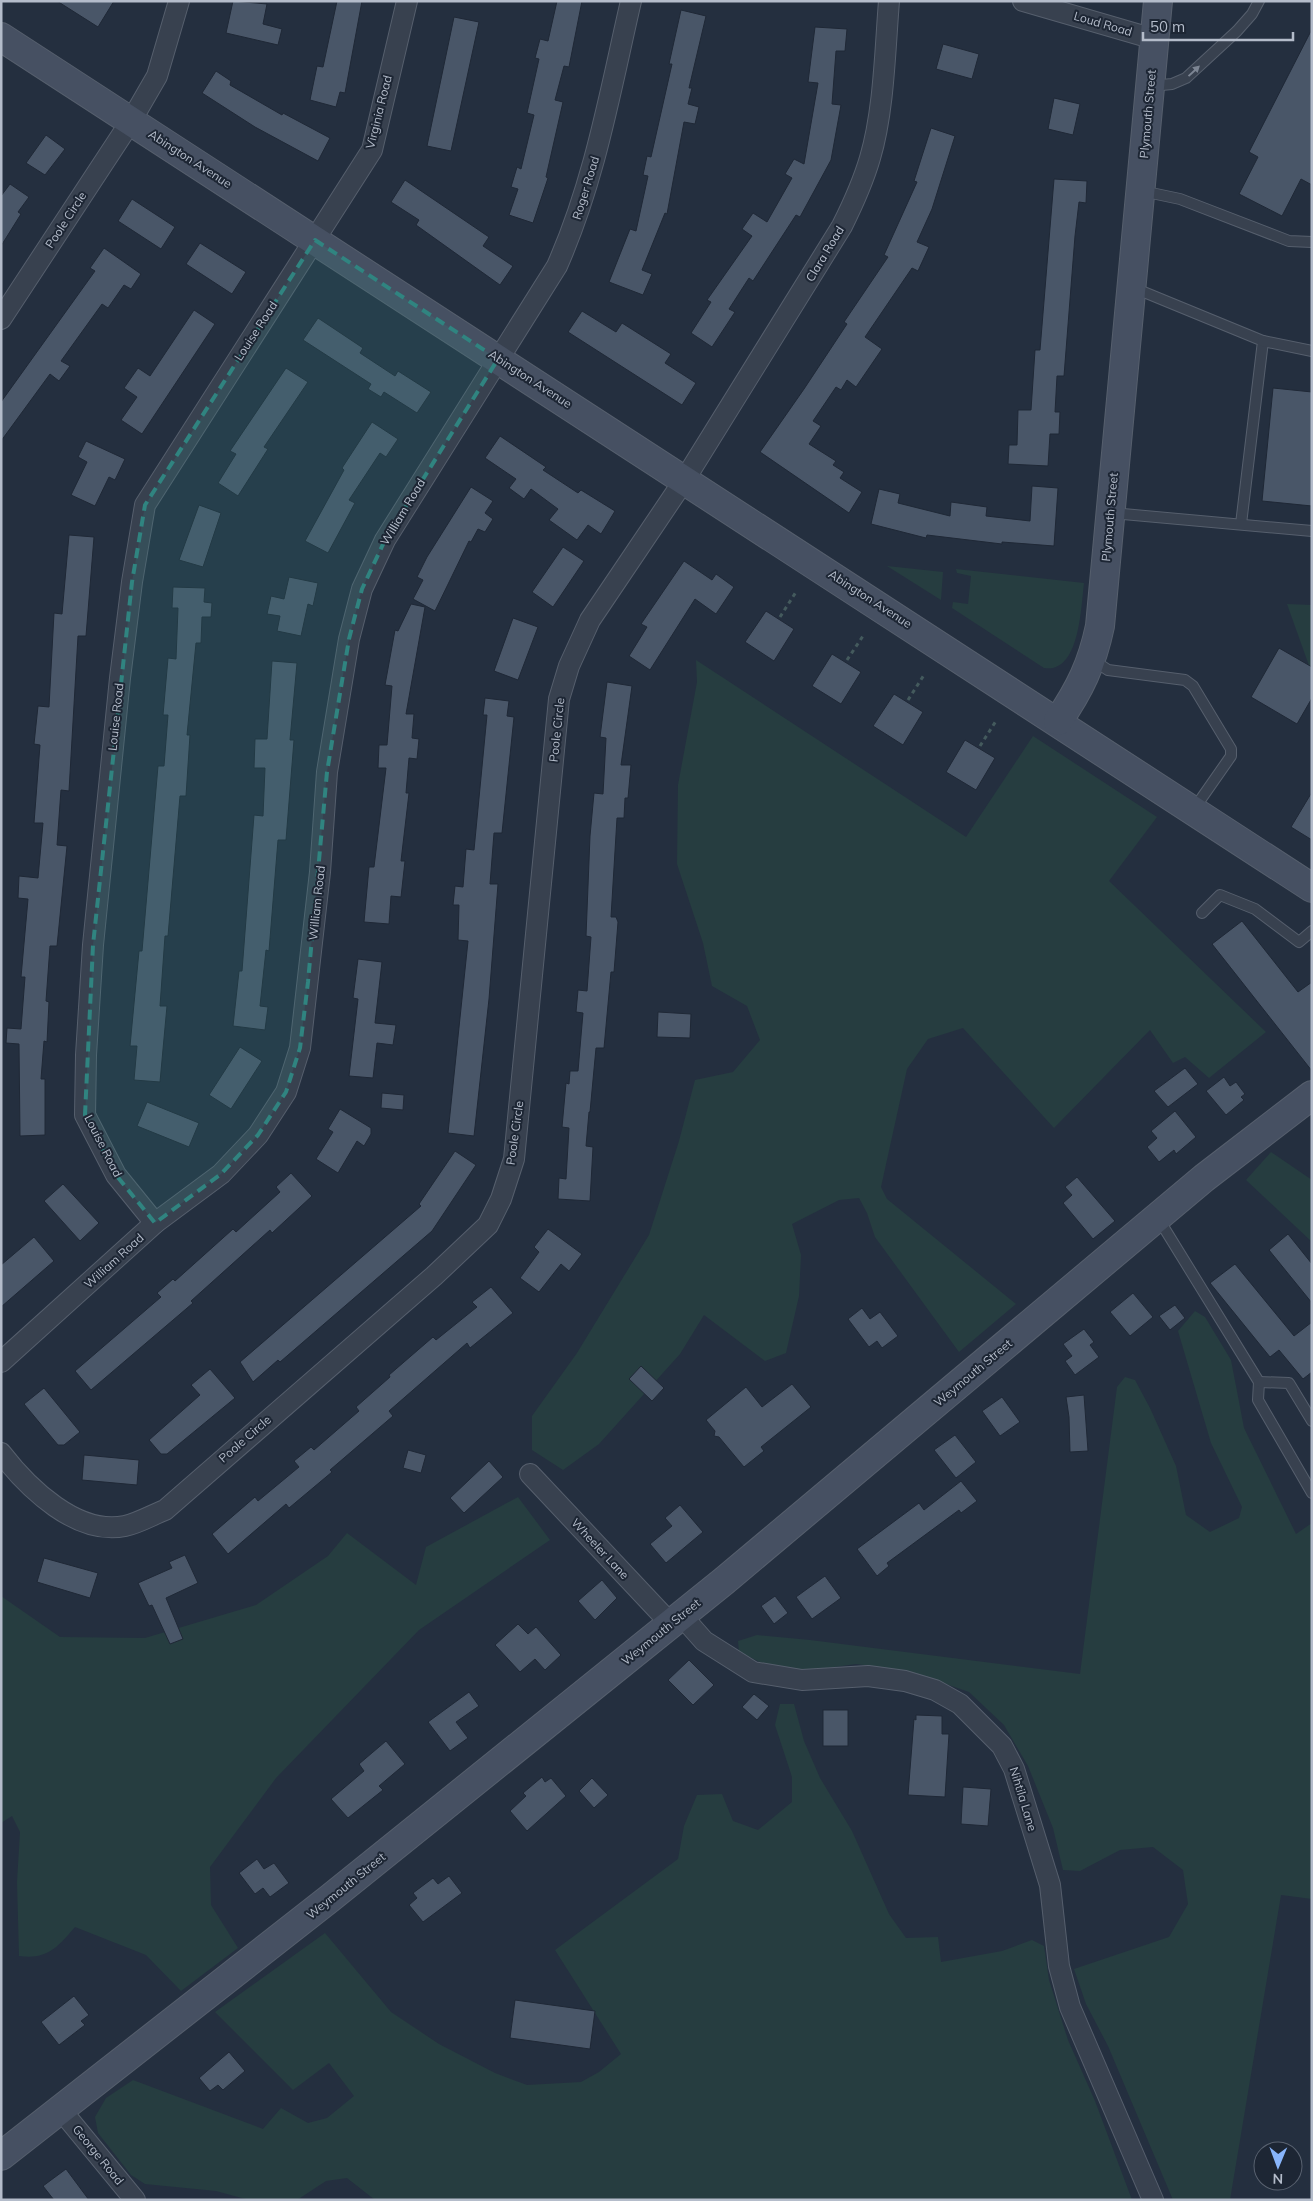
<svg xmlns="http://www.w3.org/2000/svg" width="1313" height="2201" font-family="Mulish,sans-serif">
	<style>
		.green { fill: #263d40 }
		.building { fill: #495668; stroke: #1f2836 }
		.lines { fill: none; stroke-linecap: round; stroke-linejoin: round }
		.lane-casing { stroke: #565f6d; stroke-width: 12 }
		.street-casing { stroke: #565f6d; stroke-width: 22 }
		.secondary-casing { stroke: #565f6d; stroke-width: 30 }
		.path { stroke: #445a5d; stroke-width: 3; stroke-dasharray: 4 4; stroke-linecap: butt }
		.lane { stroke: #38414f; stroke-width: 10 }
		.street { stroke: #38414f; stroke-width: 20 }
		.secondary { stroke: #465062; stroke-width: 28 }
		.oneway { fill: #7c8593 }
		.marked { fill: #308480; fill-opacity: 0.2; stroke: #308480; stroke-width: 4; stroke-dasharray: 10 6; stroke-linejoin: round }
		.labels { text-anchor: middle; stroke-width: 4; stroke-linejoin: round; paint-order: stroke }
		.street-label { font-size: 12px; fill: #b4bcca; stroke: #1d2634 }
	</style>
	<rect width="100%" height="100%" fill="#242f3f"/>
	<g class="green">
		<path d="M887 566 943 572 941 600Z"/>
		<path d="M956 569 1084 583C1081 606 1080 674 1044 668L952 608 953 602 968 604 971 576 957 573Z"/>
		<path d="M1287 604 1312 605V674Z"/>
		<path d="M696 660 966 837 1033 736 1157 817 1109 881 1266 1032 1209 1078 1185 1057 1173 1063 1150 1030 1054 1128 963 1028 928 1039 907 1069 881 1187 887 1199 1016 1304 959 1352 875 1237 867 1213 859 1198 839 1200 792 1224 801 1255 799 1296 786 1353 765 1361 704 1315 680 1354 599 1444 563 1470 532 1450V1416L577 1353 649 1235 679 1141 695 1080 733 1072 760 1040 747 1006 712 986 703 943 677 864 678 785 697 682Z"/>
		<path d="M1271 1152 1312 1180V1242L1246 1180Z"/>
		<path d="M1195 1311 1205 1317 1231 1360 1244 1428 1296 1534 1312 1523V1899L1281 1895 1230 2200H1173L1108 2046 1086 2004 1074 1969 1169 1937 1188 1904 1183 1870 1153 1847 1120 1850 1080 1871 1063 1870 1053 1828 1028 1766 1004 1725 969 1692 908 1671 856 1664 806 1671 764 1664 739 1652 738 1641 757 1635 810 1640 1080 1674 1117 1387 1125 1377 1135 1380 1150 1408 1176 1466 1186 1515 1210 1532 1239 1518 1242 1507 1211 1443 1178 1331Z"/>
		<path d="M518 1497 550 1540 419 1630 276 1778 210 1867 211 1905 238 1948 181 1991 146 1955 75 1927C58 1947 47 1960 19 1956L17 1882 20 1832 12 1816 1 1823V1596L60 1637 145 1638 256 1605 328 1556 347 1533 416 1585 426 1547Z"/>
		<path d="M780 1704H794L804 1741 820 1778 852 1831 889 1914 906 1938 938 1937 941 1962 1002 1951 1032 1940 1044 1946 1049 1980 1068 2040 1095 2101 1132 2200H375L347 2178 326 2181 297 2200H249L216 2191 145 2184 131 2175 98 2133 95 2117 106 2098 133 2080 263 2129 281 2108 308 2123 327 2118 354 2096 329 2063 293 2090 215 2012 325 1933 391 2012 439 2044 495 2073 527 2085 581 2082 599 2072 621 2054 555 1950 678 1859 684 1826 697 1795 722 1794 733 1821 758 1830 792 1802V1777L775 1725Z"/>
	</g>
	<g class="building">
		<path d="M57 1H114L98 27Z"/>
		<path d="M233 1 267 4 263 24 282 29 278 45 226 33Z"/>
		<path d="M337 1H362L345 93 340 92 336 107 310 100 317 66 323 67Z"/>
		<path d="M557 1H582L569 67 564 66 555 100 563 102 546 177 548 178 533 223 509 215 518 189 511 187 517 167 521 169 534 115 527 113 539 59 535 58 540 39 548 41Z"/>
		<path d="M681 10 706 16 689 88H692L688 104 699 107 695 124 684 122 667 214 665 213 642 270 652 274 643 295 609 282 630 229 636 231 648 176 643 175 647 156 651 157 672 64H669Z"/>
		<path d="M454 17 479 22 451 151 427 146Z"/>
		<path d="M815 27 847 29 845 51H836L832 104 841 105 831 160 800 217 796 215 753 281 749 278 729 309 735 312 712 347 691 333 711 302 707 300 752 236 742 229 753 213 767 222 792 178 785 174 794 159 804 164 818 83 808 82Z"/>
		<path d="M1312 29V185L1301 179 1282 216 1239 194 1258 157 1249 152Z"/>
		<path d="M943 44 979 54 972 79 936 69Z"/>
		<path d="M216 71 231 81 230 85 282 115 283 113 330 138 318 161 255 127 202 93Z"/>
		<path d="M1054 98 1080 104 1073 135 1048 129Z"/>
		<path d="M931 128 955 136 932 209 917 242 929 247 918 271 912 268 865 337 882 349 856 387 847 380 841 390 836 387 813 421 821 426 809 444 836 461 833 465 844 472 840 478 862 492 849 513 760 452 804 389 847 324 844 322 888 257 884 255 917 182 914 181Z"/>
		<path d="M46 135 65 149 45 175 26 163Z"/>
		<path d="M1054 179 1087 181 1086 203 1079 202 1075 236 1064 376H1057L1055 412H1060L1059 434H1050L1048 466 1008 464 1009 445H1017L1018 410H1031L1035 350H1040Z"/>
		<path d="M405 180 489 237 483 246 513 266 500 285 416 225 419 220 391 202Z"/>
		<path d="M10 184 29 197 18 212 21 214 1 246V196Z"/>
		<path d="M132 199 175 227 161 249 118 221Z"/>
		<path d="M200 243 246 272 232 294 186 264Z"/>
		<path d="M104 248 141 274 131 289 124 285 108 308 102 304 61 361 70 366 59 381 50 374 1 441V402L95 271 90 268Z"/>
		<path d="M194 310 215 324 142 434 121 420 137 397 124 388 138 368 150 376Z"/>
		<path d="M582 311 616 332 622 323 671 354 665 363 696 383 682 405 568 332Z"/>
		<path d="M318 318 363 348 360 353 395 376 398 371 431 392 417 413 384 392 381 397 368 389 371 384 303 340Z"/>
		<path d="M286 368 308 382 264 447 268 449 238 496 218 483 236 454 230 451Z"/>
		<path d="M1273 388 1312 392V506L1262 501Z"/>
		<path d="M372 422 398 439 386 457 380 453 349 500 355 503 328 553 305 541 344 470 342 468Z"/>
		<path d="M500 436 546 467 543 470 578 493 581 490 615 511 601 534 588 525 577 540 549 520 558 509 531 489 524 499 509 488 516 479 485 458Z"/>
		<path d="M86 441 125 459 115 480 109 477 95 506 71 495 87 462 78 457Z"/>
		<path d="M1032 486 1058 488 1054 546 1002 542V544L927 535 926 538 871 524 879 489 900 494 898 503 950 516 951 502 987 507 986 516 1030 521Z"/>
		<path d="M471 487 493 501 485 513 493 519 485 532 478 529 471 542 469 541 435 611 413 599 423 580 417 577 427 557Z"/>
		<path d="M199 505 221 513 203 567 179 560Z"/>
		<path d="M69 535 94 537 86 636H78L69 791 61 790 57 845 67 846 57 946H50L46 1001 49 1002 47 1042 44 1041 41 1079H45V1135L20 1136 19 1044 6 1043 7 1028 21 1029 25 977H21L28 899 18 898 19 876 38 878 43 823H34L40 745 34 744 38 706 49 707 54 613 62 614Z"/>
		<path d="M563 547 584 561 553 607 532 592Z"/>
		<path d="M684 561 712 580 716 574 734 587 716 614 695 599 650 670 629 656 647 627 641 624Z"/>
		<path d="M289 577 318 583 313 606 308 604 301 636 277 631 280 616 267 614 271 596 284 599Z"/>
		<path d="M173 587 205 588 204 602 212 603 211 617H202L201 643H196L187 735H190L186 796H180L168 936H165L160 1006H167L160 1082 134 1080 137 1046H130L139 951H142L158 766H164L168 715H163L168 658 176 659 178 608H172Z"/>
		<path d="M411 604 425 607 406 714H414L412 738 419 739 417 759 409 758 406 793H409L401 861H405L401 897 391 896 389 924 364 922 369 867H374L386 768H378L379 745H387L392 686 385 685 395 630 398 631Z"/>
		<path d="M766 611 794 629 774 661 745 642Z"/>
		<path d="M513 618 538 627 518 680 494 671Z"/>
		<path d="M1279 648 1312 667V698L1297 724 1251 697Z"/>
		<path d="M832 654 861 672 841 704 812 686Z"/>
		<path d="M272 661 297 663 290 740H294L286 840H278L269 951 266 950 260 1006 268 1007 265 1030 233 1026 239 971H242L254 815 263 816 265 768H254L255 739H267Z"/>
		<path d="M607 682 632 686 621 765H631L628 798H625L624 818H617L611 917H616L618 922 614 972H611L604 1048H596L590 1112H589L586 1146 593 1147 590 1201 558 1199 559 1178 566 1179 569 1128 562 1127 566 1083 569 1084 570 1071H578L583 1013 576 1012 578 990 587 991 591 937 586 936 590 836 594 793 603 794 606 738 600 737Z"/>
		<path d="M894 694 923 712 903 745 873 726Z"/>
		<path d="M485 698 509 701 507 716 514 717 502 833H494L490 884H498L489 999 474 1136 448 1133 468 941 458 940 459 905H453L455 886 463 887 466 849 474 850 487 715H483Z"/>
		<path d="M965 740 995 758 976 790 946 772Z"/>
		<path d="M1312 792V840L1291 827Z"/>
		<path d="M1242 921 1298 992 1312 982V1071L1212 944Z"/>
		<path d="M358 959 382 962 375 1023 396 1025 393 1045 377 1043 373 1078 349 1076 358 999 353 998Z"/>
		<path d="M658 1012 691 1014 690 1038 657 1037Z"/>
		<path d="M240 1047 262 1061 231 1109 209 1095Z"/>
		<path d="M1185 1068 1198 1084 1168 1107 1154 1091Z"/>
		<path d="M1224 1077 1230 1086 1236 1082 1245 1094 1241 1097 1244 1100 1226 1115 1206 1091Z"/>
		<path d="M382 1093 404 1095 403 1110 381 1108Z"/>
		<path d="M147 1102 199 1123 189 1147 137 1126Z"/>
		<path d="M340 1109 371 1128V1134L364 1146 357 1141 338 1173 316 1159 333 1132 328 1129Z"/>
		<path d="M1175 1111 1196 1137 1176 1154 1174 1150 1159 1162 1147 1147 1157 1138 1151 1131Z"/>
		<path d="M455 1151 476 1165 432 1231 280 1362 278 1360 253 1382 240 1362 421 1206 419 1204Z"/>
		<path d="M291 1173 312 1196 272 1233 270 1230 191 1301 193 1303 91 1390 75 1371 161 1297 157 1293 173 1279 175 1281 233 1229 236 1232 280 1192 276 1187Z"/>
		<path d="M1077 1177 1115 1221 1093 1239 1063 1203 1072 1195 1065 1187Z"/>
		<path d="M63 1184 99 1223 80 1241 44 1201Z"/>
		<path d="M548 1229 582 1254 569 1271 561 1264 539 1292 520 1278 539 1252 534 1247Z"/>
		<path d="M1288 1234 1312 1264V1303L1269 1250Z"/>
		<path d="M34 1237 54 1261 1 1307V1265Z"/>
		<path d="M1235 1264 1294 1336 1312 1322V1372L1303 1379 1279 1350 1270 1357 1210 1283Z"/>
		<path d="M491 1287 513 1313 470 1348 467 1343 389 1411 393 1416 330 1470 332 1472 289 1508 286 1504 228 1554 212 1534 255 1497 258 1501 299 1467 294 1461 311 1447 314 1450 359 1411 356 1407 390 1377 389 1375 433 1337 436 1340 477 1307 472 1302Z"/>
		<path d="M1133 1293 1153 1317 1130 1336 1110 1312Z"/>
		<path d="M1175 1305 1185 1318 1170 1330 1159 1316Z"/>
		<path d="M862 1308 870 1319 880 1312 898 1336 882 1348 877 1341 869 1347 848 1319Z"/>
		<path d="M1084 1329 1094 1342 1090 1345 1099 1357 1075 1375 1065 1361 1072 1356 1063 1344Z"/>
		<path d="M641 1366 664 1388 652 1401 629 1379Z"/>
		<path d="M210 1369 235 1398 167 1454H161L149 1440 200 1395 191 1385Z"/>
		<path d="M792 1384 811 1407 761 1447 764 1451 744 1467 719 1437 714 1436 715 1431 706 1420 746 1387 762 1407Z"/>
		<path d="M44 1388 80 1432 64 1445H58L24 1404Z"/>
		<path d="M1084 1395 1088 1451 1070 1452 1069 1417 1066 1397Z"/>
		<path d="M1002 1397 1020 1422 1000 1436 982 1411Z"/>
		<path d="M955 1435 976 1462 956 1478 934 1450Z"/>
		<path d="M408 1450 426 1455 421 1473 403 1468Z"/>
		<path d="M84 1455 139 1460 137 1485 82 1480Z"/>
		<path d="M489 1461 503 1477 464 1513 450 1498Z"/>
		<path d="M961 1481 977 1501 961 1513 959 1510 887 1563 889 1566 877 1576 857 1549 919 1503 924 1510Z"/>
		<path d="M680 1505 703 1532 666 1563 650 1544 672 1526 665 1518Z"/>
		<path d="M185 1555 198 1583 166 1598 183 1639 170 1644 152 1605 149 1606 138 1583 172 1568 169 1562Z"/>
		<path d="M44 1558 98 1573 90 1598 37 1582Z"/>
		<path d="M825 1576 841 1598 812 1619 796 1597Z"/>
		<path d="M602 1580 617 1598 595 1620 578 1601Z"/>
		<path d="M775 1596 788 1613 774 1624 761 1606Z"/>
		<path d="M518 1624 528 1634 536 1627 561 1655 545 1670 535 1659 520 1672 495 1645Z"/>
		<path d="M689 1660 714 1685 693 1705 668 1680Z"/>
		<path d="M469 1692 479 1706 456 1722 468 1738 450 1751 428 1722Z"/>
		<path d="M754 1694 769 1706 757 1720 742 1707Z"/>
		<rect x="823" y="1710" width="25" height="36"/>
		<path d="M916 1715 942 1716V1734H949L945 1797 908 1795 914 1719 916 1720Z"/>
		<path d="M386 1741 405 1764 379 1786 383 1790 348 1818 331 1799 364 1771 359 1764Z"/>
		<path d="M542 1777 545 1782 551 1778 566 1796 527 1831 510 1811 526 1796 523 1793Z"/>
		<path d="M592 1778 608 1795 594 1808 579 1791Z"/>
		<path d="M963 1787 991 1789 988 1826 961 1824Z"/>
		<path d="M257 1859 264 1869 274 1863 289 1883 270 1897 263 1888 255 1894 239 1873Z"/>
		<path d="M449 1876 462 1893 423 1922 409 1905 417 1898 413 1893 433 1878 438 1884Z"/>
		<path d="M74 1996 89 2015 81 2021 85 2025 59 2045 41 2022Z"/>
		<path d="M515 2000 595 2011 590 2049 510 2038Z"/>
		<path d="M229 2052 245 2071 223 2090 218 2085 210 2091 199 2078Z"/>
		<path d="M66 2169 89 2200H54L43 2186Z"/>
	</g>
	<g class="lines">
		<g class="lane-casing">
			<g id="lane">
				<path d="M1151 86 1172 84 1186 78 1237 31 1252 14 1259 1"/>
				<path d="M1142 191 1180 199 1289 241 1312 242"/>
				<path d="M1134 288 1263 341 1241 524"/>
				<path d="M1263 341 1312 351"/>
				<path d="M1112 513 1312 531"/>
				<path d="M1093 660 1108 670 1185 680 1193 686 1231 749V756L1194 809"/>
				<path d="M1202 913 1220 895 1255 909 1299 942 1312 931"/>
				<path d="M1158 1218 1259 1382 1258 1400 1312 1493"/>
				<path d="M1259 1382 1289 1383 1312 1421"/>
			</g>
		</g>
		<g class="street-casing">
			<g id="street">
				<path d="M1023 1 1154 39"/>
				<path d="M1 319 131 121 157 76 179 1"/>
				<path d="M155 1223 116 1175 85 1115 86 1055 93 945 120 678 132 582 145 505 372 150 407 1"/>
				<path d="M1 1362 155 1223 221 1174 258 1135 286 1092 300 1048 320 872 327 772 349 639 362 589 385 540 557 266C595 180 610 92 631 1"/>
				<path d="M1 1453C28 1488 77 1536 125 1526 139 1523 152 1515 165 1510L434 1276 488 1225 501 1199 514 1159 559 699 569 666 590 620 685 479 842 226C853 204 863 182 870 158 884 111 885 50 889 1"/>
				<path d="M530 1474 671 1624"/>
				<path d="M681 1615 704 1641 753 1672 802 1680 868 1676 905 1681 935 1690 960 1704 1002 1746 1014 1769 1050 1885 1059 1966 1070 2007 1153 2200"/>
				<path d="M61 2110 135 2200"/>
			</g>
		</g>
		<g class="secondary-casing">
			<g id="secondary">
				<path d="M1 37 1312 888"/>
				<path d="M1058 721C1080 689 1092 664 1100 626L1158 1"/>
				<path d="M1 2156 329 1899 724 1581 1204 1178 1312 1095"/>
			</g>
		</g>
		<g class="path">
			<path d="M780 617 796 592"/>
			<path d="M847 660 863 636"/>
			<path d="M908 700 924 675"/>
			<path d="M980 746 996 721"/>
		</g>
		<use href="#lane" class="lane"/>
		<use href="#street" class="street"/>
		<use href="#secondary" class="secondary"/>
	</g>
	<defs><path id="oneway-solid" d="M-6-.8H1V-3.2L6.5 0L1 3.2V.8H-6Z" transform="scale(1.25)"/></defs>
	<use class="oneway" href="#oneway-solid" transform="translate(1194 71) rotate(-43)"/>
	<path class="marked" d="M315 240 498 359 385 540 362 589 349 639 327 772 308 982 300 1048 286 1092 258 1135 221 1174 155 1223 116 1175 85 1115 93 945 132 582 145 505Z"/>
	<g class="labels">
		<g class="street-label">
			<text transform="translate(1103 24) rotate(16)" y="4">Loud Road</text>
			<text transform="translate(379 112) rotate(-76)" y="4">Virginia Road</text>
			<text transform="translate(1148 114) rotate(-85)" y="4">Plymouth Street</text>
			<text transform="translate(190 159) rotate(33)" y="4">Abington Avenue</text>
			<text transform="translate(586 188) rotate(-73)" y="4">Roger Road</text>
			<text transform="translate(66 220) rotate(-57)" y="4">Poole Circle</text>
			<text transform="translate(825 254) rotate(-59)" y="4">Clara Road</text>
			<text transform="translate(256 331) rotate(-57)" y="4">Louise Road</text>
			<text transform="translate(530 379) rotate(33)" y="4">Abington Avenue</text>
			<text transform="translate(403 512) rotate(-59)" y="4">William Road</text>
			<text transform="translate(1110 517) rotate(-85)" y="4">Plymouth Street</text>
			<text transform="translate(870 599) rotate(33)" y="4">Abington Avenue</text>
			<text transform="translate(116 717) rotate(-84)" y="4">Louise Road</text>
			<text transform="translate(557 730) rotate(-84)" y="4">Poole Circle</text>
			<text transform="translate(317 903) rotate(-84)" y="4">William Road</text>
			<text transform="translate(515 1133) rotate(-82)" y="4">Poole Circle</text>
			<text transform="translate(103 1146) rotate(63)" y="4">Louise Road</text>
			<text transform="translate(114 1261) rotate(-42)" y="4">William Road</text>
			<text transform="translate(973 1373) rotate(-40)" y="4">Weymouth Street</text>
			<text transform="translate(245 1439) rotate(-41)" y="4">Poole Circle</text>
			<text transform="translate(600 1549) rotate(47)" y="4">Wheeler Lane</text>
			<text transform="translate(661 1632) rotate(-39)" y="4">Weymouth Street</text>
			<text transform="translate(1023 1799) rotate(73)" y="4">Nihtila Lane</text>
			<text transform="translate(346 1886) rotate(-39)" y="4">Weymouth Street</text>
			<text transform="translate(98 2155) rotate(51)" y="4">George Road</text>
		</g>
	</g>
	<rect width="1313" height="2201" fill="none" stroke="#b4bcca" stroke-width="5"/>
	<g transform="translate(1278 2166) rotate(181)"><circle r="24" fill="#1d2634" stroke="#596270"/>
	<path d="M0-4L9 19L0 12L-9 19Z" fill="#88b5fb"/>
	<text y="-8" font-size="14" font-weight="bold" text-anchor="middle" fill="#b4bcca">N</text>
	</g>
	<path d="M1143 32v8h150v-8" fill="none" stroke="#b4bcca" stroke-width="2.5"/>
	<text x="1150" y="32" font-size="15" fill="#b4bcca" stroke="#1d2634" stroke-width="4" paint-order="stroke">50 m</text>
</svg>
